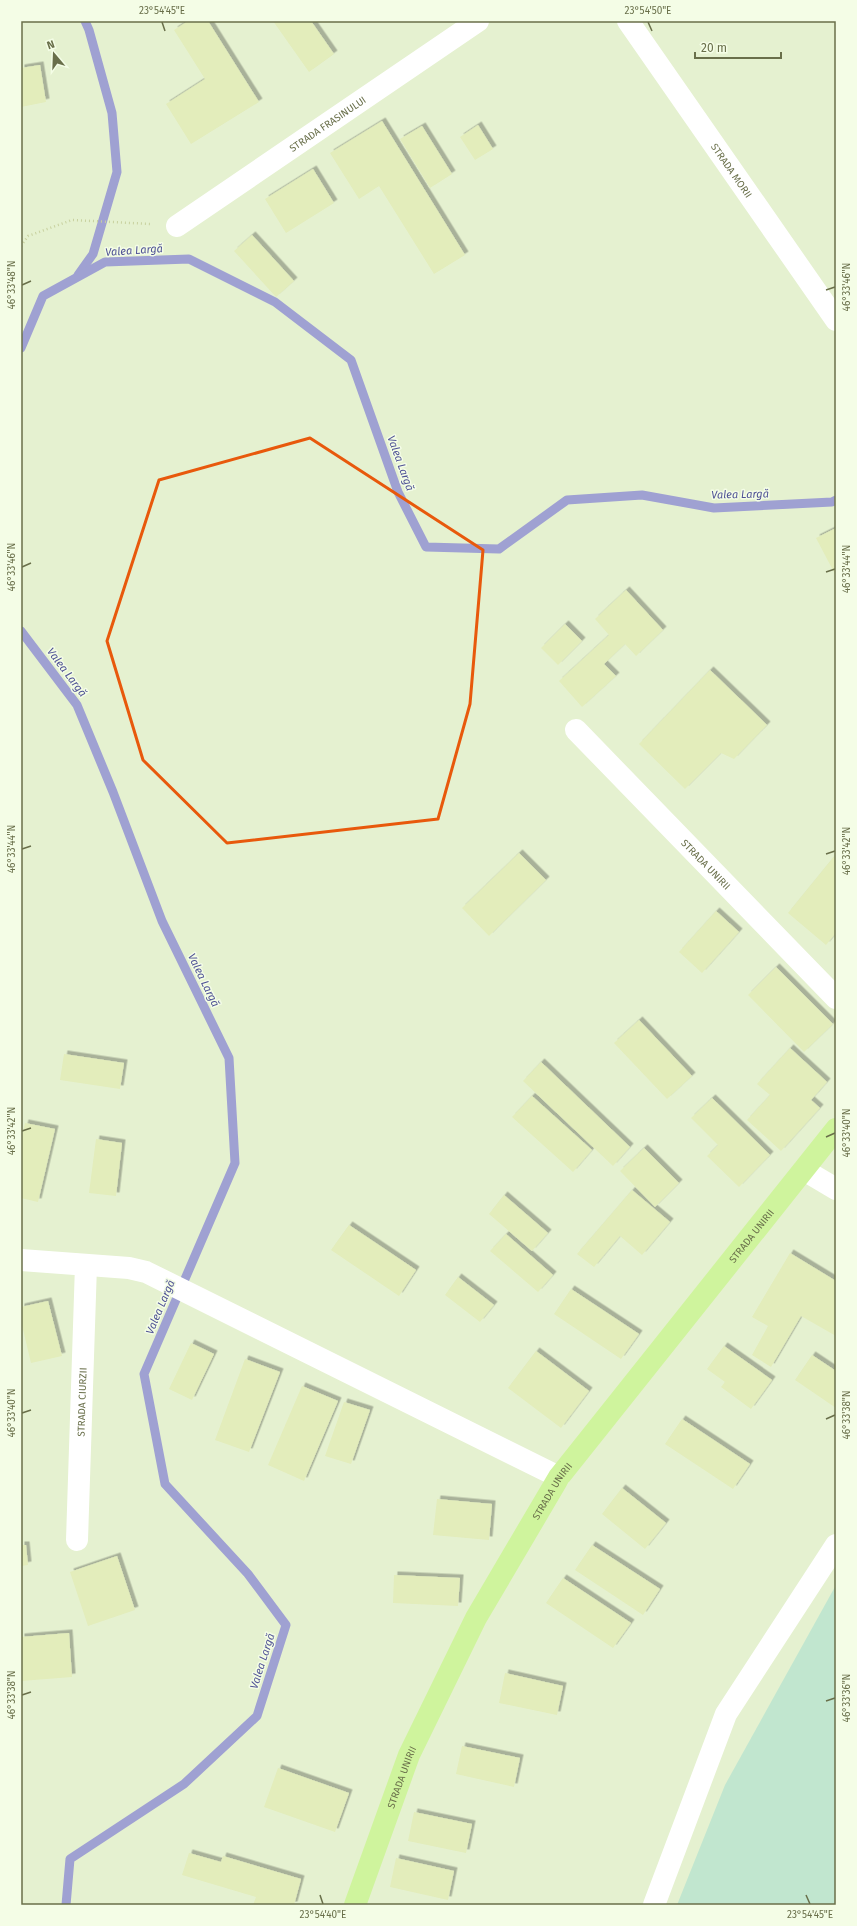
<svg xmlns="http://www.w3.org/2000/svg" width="857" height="1926" font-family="'Fira Sans',sans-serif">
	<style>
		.residential { fill: #e5f1d0 }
		.green { fill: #c1e6cf }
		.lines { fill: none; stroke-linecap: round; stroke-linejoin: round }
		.stream { stroke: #9fa1d2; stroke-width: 9 }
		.building { fill: #e3edbb; filter: url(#shadow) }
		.path { stroke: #c8d19f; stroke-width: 2.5; stroke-dasharray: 1 3; stroke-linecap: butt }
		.minor { stroke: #fff; stroke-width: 22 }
		.major { stroke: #cff49d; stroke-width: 22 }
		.marked { fill: none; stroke: #e8590c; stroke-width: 3; stroke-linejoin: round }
		.ticks { fill: none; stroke: #696f4a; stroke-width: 1.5 }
		.labels { text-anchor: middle; stroke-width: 3; stroke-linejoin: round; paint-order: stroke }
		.street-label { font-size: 10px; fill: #696f4a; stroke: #f4fde6 }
		.water-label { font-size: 11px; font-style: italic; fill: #4f5295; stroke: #f4fde6 }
		.neatline { fill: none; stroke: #696f4a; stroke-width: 1.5 }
		.ticks-label { font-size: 10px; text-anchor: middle; fill: #696f4a }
	</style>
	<defs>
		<filter id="shadow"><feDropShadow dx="3.5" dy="-3.5" stdDeviation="0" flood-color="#0004"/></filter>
	</defs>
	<rect width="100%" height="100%" fill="#f0fae1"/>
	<rect class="residential" x="21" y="21" width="815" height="1884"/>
	<path class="green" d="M836 1585V1905H677L725 1785Z"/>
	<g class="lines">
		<g class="stream">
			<path d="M78 275 93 254 117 172 112 113 89 30 85 21"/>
			<path d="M21 348 43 296 105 262 189 259 275 302 351 360 398 492 426 547 499 549 567 500 642 495 714 508 832 502 836 500"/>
			<path d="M21 631 77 705 113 792 162 921 229 1058 235 1163 144 1374 165 1484 248 1574 286 1625 257 1716 184 1784 70 1859 66 1905"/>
		</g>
	</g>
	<g class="building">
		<path d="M188 21H208L259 102 191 144 166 104 205 79 174 30Z"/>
		<path d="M273 21H311L334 54 309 72Z"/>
		<path d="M40 65 46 102 21 107V68Z"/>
		<path d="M382 121 465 255 434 274 379 186 359 199 330 153Z"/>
		<path d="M478 125 493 149 475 160 460 137Z"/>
		<path d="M422 126 452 174 430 188 400 139Z"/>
		<path d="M313 169 334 203 286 233 265 199Z"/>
		<path d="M252 235 294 281 276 297 234 251Z"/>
		<path d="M836 528V576L816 538Z"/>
		<path d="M626 590 663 630 636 656 625 644 604 664 616 676 582 707 559 681 609 635 595 619Z"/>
		<path d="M565 624 582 641 558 665 541 648Z"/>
		<path d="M710 670 767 725 734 759 721 753 685 789 639 744Z"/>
		<path d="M519 853 546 880 489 936 462 908Z"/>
		<path d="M836 854V933L826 945 788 913Z"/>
		<path d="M716 911 739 932 702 973 679 952Z"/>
		<path d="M776 967 833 1024 804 1052 748 995Z"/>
		<path d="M639 1020 692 1076 667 1099 614 1043Z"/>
		<path d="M790 1048 827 1082 811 1100 820 1108 781 1151 747 1120 770 1095 757 1084Z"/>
		<path d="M64 1054 124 1063 120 1089 60 1080Z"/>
		<path d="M541 1062 630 1147 613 1166 523 1081Z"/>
		<path d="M532 1096 592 1150 573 1172 512 1117Z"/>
		<path d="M712 1098 770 1155 739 1187 707 1156 718 1145 691 1118Z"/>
		<path d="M25 1123 55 1129 38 1202 21 1198V1141Z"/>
		<path d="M96 1139 122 1143 116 1196 89 1193Z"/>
		<path d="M644 1148 679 1183 655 1207 620 1171Z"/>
		<path d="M632 1190 670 1222 642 1255 620 1236 594 1267 577 1254Z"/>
		<path d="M504 1195 548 1233 532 1251 489 1214Z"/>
		<path d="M349 1225 416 1270 399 1296 331 1250Z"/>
		<path d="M506 1234 553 1275 538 1292 490 1251Z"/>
		<path d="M790 1253 836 1281V1336L801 1316 771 1367 752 1355 768 1326 752 1317Z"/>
		<path d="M458 1277 494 1305 480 1322 445 1295Z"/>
		<path d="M571 1289 639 1334 621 1359 554 1314Z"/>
		<path d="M48 1301 62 1356 31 1363 21 1321V1307Z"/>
		<path d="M191 1343 214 1354 192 1400 169 1389Z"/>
		<path d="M724 1346 772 1380 751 1409 721 1387 725 1382 707 1369Z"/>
		<path d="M536 1351 589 1391 561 1428 508 1388Z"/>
		<path d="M812 1355 836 1371V1408L795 1380Z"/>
		<path d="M245 1359 280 1372 249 1452 215 1440Z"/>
		<path d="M302 1386 338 1401 304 1481 268 1465Z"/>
		<path d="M344 1402 370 1410 351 1464 325 1456Z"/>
		<path d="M682 1419 750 1464 733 1489 665 1444Z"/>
		<path d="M622 1488 666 1523 645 1549 602 1514Z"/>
		<path d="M437 1499 492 1504 489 1540 433 1535Z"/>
		<path d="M21 1545H26L28 1565 21 1566Z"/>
		<path d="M592 1545 660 1589 643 1615 575 1570Z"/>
		<path d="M117 1556 135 1610 88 1626 70 1572Z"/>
		<path d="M394 1575 460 1578 458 1606 393 1603Z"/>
		<path d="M563 1578 631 1623 613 1648 546 1603Z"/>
		<path d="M69 1633 72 1677 21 1681V1637Z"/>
		<path d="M505 1673 563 1686 557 1715 499 1703Z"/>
		<path d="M462 1746 520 1758 514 1787 456 1774Z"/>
		<path d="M278 1768 349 1793 335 1832 264 1807Z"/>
		<path d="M414 1812 472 1824 466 1853 408 1841Z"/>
		<path d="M189 1853 221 1862 223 1856 301 1879 294 1905H253L256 1897 182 1875Z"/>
		<path d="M396 1858 454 1871 448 1900 390 1887Z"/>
	</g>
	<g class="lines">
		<path class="path" d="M21 246 28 236 72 220 151 224"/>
		<g class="minor">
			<path id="s1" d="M628 21 836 320"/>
			<path id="s2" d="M177 226 478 21"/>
			<path id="s3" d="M576 730 836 998"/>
			<path d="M804 1170 836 1189"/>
			<path d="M21 1260 129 1268 146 1272 559 1477"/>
			<path id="s4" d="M77 1540 86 1265"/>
			<path d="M654 1905 726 1714 836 1545"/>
		</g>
		<path class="major" id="s5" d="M355 1905 409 1755 476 1618 559 1477 836 1129"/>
	</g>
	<path class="marked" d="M310 438 483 550 470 704 438 819 227 843 143 760 107 641 159 480Z"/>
	<path class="ticks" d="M162 22 165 31M648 22 652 31M22 285 31 281M826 290 835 287M22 567 31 563M826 572 835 569M22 849 31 846M826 854 835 851M22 1131 31 1128M826 1137 835 1133M22 1413 31 1410M826 1419 835 1415M22 1695 31 1692M826 1701 835 1698M320 1895 323 1904M806 1895 810 1904"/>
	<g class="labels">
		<g class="street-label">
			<text dy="4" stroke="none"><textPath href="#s2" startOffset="182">STRADA FRASINULUI</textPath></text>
			<text dy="4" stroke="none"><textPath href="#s1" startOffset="182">STRADA MORII</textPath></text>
			<text dy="4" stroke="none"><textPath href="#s3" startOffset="187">STRADA UNIRII</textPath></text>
			<text dy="4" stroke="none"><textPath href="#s5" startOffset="784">STRADA UNIRII</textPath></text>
			<text dy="4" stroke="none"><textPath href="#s4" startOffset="138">STRADA CIURZII</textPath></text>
			<text dy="4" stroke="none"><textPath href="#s5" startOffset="460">STRADA UNIRII</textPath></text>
			<text dy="4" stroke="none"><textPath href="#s5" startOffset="136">STRADA UNIRII</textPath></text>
		</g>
		<g class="water-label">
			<text transform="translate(134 250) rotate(-4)" y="4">Valea Largă</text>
			<text transform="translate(401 463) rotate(70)" y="4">Valea Largă</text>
			<text transform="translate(740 494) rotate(-1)" y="4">Valea Largă</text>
			<text transform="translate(67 672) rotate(53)" y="4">Valea Largă</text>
			<text transform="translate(204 980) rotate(64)" y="4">Valea Largă</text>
			<text transform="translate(160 1307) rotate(-67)" y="4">Valea Largă</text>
			<text transform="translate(262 1661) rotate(-72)" y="4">Valea Largă</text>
		</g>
	</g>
	<rect width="857" height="1926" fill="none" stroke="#f4fde6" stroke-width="44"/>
	<g transform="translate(54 54) rotate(341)" stroke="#f4fde6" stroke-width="3" paint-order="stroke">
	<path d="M0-3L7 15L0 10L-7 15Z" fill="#696f4a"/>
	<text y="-6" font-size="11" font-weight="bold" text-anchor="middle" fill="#696f4a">N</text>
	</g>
	<path d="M695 52v6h86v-6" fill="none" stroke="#696f4a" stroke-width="2"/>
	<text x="701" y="52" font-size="12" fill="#696f4a" stroke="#f4fde6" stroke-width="3" paint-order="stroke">20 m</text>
	<rect x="22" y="22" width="813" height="1882" class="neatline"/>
	<g class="ticks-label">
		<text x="162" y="14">23°54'45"E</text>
		<text x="648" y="14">23°54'50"E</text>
		<text transform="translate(11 285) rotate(-90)" y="4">46°33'48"N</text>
		<text transform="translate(846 287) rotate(-90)" y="4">46°33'46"N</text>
		<text transform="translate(11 567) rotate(-90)" y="4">46°33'46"N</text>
		<text transform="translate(846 569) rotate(-90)" y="4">46°33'44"N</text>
		<text transform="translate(11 849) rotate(-90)" y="4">46°33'44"N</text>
		<text transform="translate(846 851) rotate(-90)" y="4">46°33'42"N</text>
		<text transform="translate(11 1131) rotate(-90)" y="4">46°33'42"N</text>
		<text transform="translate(846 1133) rotate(-90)" y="4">46°33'40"N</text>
		<text transform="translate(11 1413) rotate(-90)" y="4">46°33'40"N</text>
		<text transform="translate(846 1415) rotate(-90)" y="4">46°33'38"N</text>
		<text transform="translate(11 1695) rotate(-90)" y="4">46°33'38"N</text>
		<text transform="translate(846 1698) rotate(-90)" y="4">46°33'36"N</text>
		<text x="323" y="1918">23°54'40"E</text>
		<text x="810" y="1918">23°54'45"E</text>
	</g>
</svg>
